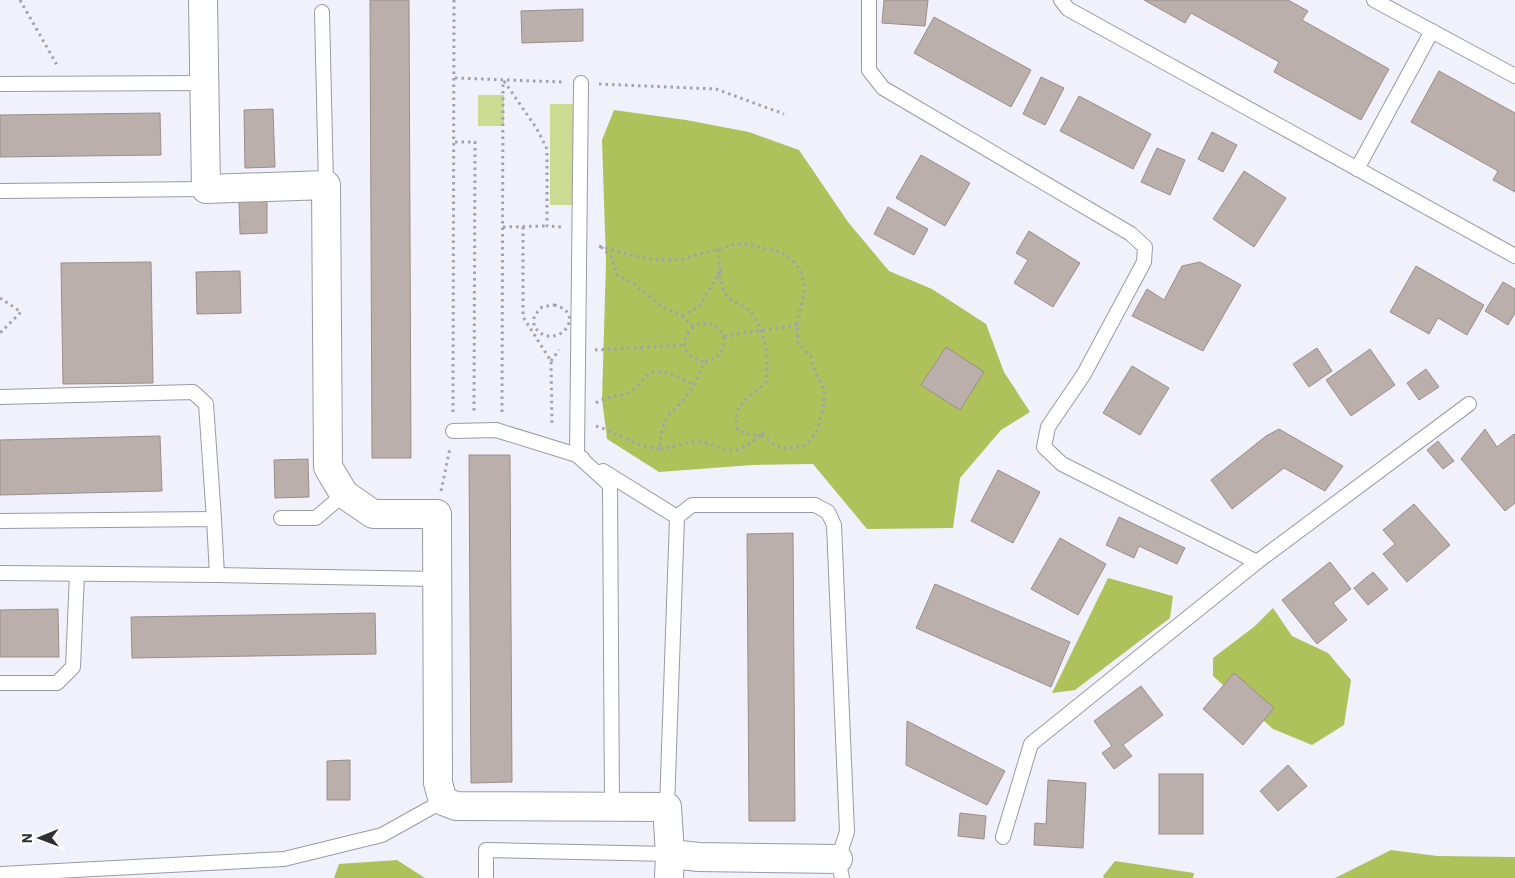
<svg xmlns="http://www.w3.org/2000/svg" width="1515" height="878" font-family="'IBM Plex Sans',sans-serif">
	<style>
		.green { fill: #ccdb91 }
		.forest { fill: #afc15a }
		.building { fill: #bbafac; stroke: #9a8e8b }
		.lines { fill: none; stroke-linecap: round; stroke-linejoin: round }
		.service-casing { stroke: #9a9aa4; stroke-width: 16 }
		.minor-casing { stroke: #9a9aa4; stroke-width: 30 }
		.path { stroke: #a2a2aa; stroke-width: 3; stroke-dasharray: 2.5 4; stroke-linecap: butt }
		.service { stroke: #fff; stroke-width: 14 }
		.minor { stroke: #fff; stroke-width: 28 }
	</style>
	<rect width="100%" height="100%" fill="#f1f1fc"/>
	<g class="green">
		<rect x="478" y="95" width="26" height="31"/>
		<path d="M550 104H580L578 205H550Z"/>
	</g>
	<g class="forest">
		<path d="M614 110 686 120 749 132 799 150 848 222 889 271 932 289 986 324 1004 372 1030 412 1001 430 960 478 953 528 867 529 813 464 753 465 659 472 607 439 602 399 606 262 602 140Z"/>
		<path d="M1108 578 1173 596 1170 618 1075 690 1052 693Z"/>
		<path d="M1273 608 1292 636 1328 653 1351 680 1344 725 1312 745 1273 729 1213 676V658L1255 626Z"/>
		<path d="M1391 850 1437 856 1515 857V878H1335Z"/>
		<path d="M397 860 425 878H334L339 864Z"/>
		<path d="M1115 861 1194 873 1193 878H1104L1103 876Z"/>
	</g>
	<g class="building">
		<path d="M370 0H409L411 458H372Z"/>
		<path d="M884 0H928L925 26 882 23Z"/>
		<path d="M1144 0H1288L1308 11 1302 20 1389 69 1361 120 1274 72 1279 62 1191 13 1185 23Z"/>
		<path d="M583 9V41L522 43 521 11Z"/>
		<path d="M934 17 1031 70 1011 107 914 53Z"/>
		<path d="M1439 71 1515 113V192L1493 180 1498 171 1411 122Z"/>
		<path d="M1041 77 1064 88 1045 125 1023 114Z"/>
		<path d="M1079 96 1151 134 1133 169 1060 131Z"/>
		<path d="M273 109 275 167 245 168 244 110Z"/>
		<path d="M160 113 161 155 0 157V115Z"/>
		<path d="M1212 132 1237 145 1223 172 1198 159Z"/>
		<path d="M1157 148 1185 160 1170 195 1141 182Z"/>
		<path d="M921 155 970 183 945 226 896 198Z"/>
		<path d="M1244 171 1286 198 1254 247 1213 219Z"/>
		<path d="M267 200V233L240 234 239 201Z"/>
		<path d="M888 207 928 229 914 255 874 234Z"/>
		<path d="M1029 231 1080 263 1053 307 1014 283 1028 260 1016 253Z"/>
		<path d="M151 262 153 383 63 384 61 263Z"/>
		<path d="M1200 262 1241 285 1203 351 1132 316 1147 289 1164 300 1182 266Z"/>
		<path d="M1416 266 1484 305 1467 335 1438 318 1429 334 1390 312Z"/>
		<path d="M240 271 241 313 197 314 196 272Z"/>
		<path d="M1503 282 1515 289V313L1508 325 1485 311Z"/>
		<path d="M946 347 984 372 960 410 921 385Z"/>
		<path d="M1317 348 1332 371 1309 387 1293 364Z"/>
		<path d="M1370 349 1395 385 1351 416 1326 380Z"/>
		<path d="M1132 366 1169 388 1140 435 1103 413Z"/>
		<path d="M1426 369 1439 387 1419 400 1407 383Z"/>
		<path d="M1279 429 1343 466 1325 491 1284 468 1232 509 1211 480 1266 436Z"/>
		<path d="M1485 429 1497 447 1514 434 1515 435V503L1505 511 1461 459Z"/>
		<path d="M160 436 162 491 0 495V440Z"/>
		<path d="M1438 441 1454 461 1443 469 1427 450Z"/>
		<path d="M469 455H510L512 782 471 783Z"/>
		<path d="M308 459 309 497 275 498 274 460Z"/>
		<path d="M998 470 1040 492 1013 543 971 521Z"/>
		<path d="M1414 504 1450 545 1407 582 1383 554 1395 544 1383 530Z"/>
		<path d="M1119 517 1185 548 1177 564 1139 546 1134 558 1106 545Z"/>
		<path d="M793 533 795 821H749L747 534Z"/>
		<path d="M1060 538 1106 564 1078 615 1031 589Z"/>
		<path d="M1330 562 1351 589 1333 603 1347 620 1317 644 1282 600Z"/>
		<path d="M1373 572 1388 589 1368 605 1354 588Z"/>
		<path d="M935 584 1070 642 1051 687 916 628Z"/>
		<path d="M58 609 59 657H0V610Z"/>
		<path d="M375 613 376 654 132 658 131 617Z"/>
		<path d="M1234 673 1274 708 1243 745 1203 709Z"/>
		<path d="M1141 686 1163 715 1123 745 1132 756 1114 769 1102 753 1112 746 1094 721Z"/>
		<path d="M907 721 1005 771 987 805 906 765Z"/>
		<path d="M350 760V800H327V761Z"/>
		<path d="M1288 765 1307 786 1278 811 1260 791Z"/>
		<rect x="1159" y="774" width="44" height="60"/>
		<path d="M1048 780 1086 783 1083 848 1034 845 1035 823 1046 824Z"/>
		<path d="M960 813 986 816 984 839 958 836Z"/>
	</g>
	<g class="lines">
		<g class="service-casing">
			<g id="service">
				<path d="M869 0V70L883 88 1131 234 1145 247 1144 262 1084 374 1048 427 1044 447 1062 464 1257 562 1469 404"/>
				<path d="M1061 0 1068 9 1515 256"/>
				<path d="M1374 0 1515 76"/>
				<path d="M322 12 326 185"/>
				<path d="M581 83 577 455 610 485 612 807"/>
				<path d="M0 84 205 83"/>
				<path d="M1357 169 1432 31"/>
				<path d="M0 191 206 189"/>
				<path d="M0 397 193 392 206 404 214 519"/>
				<path d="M453 431 496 430 577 455 583 459"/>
				<path d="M603 471 677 517"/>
				<path d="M281 518H316L344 494"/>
				<path d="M0 521 214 519 217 575"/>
				<path d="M0 573 217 575 437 579"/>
				<path d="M0 683H57L73 667 77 574"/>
				<path d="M667 807 677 517 692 505H815L828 512 834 525 847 832 838 859 842 878"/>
				<path d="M1003 837 1031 744 1257 562"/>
				<path d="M0 874 284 859 382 835 443 801"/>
				<path d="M486 878V850L670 854"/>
			</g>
		</g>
		<g class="minor-casing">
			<g id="minor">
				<path d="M203 0 206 189 326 185 328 467 344 494 373 514H437L438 783 443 801 456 806 667 807 670 854 669 878"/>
				<path d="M670 854 699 857 838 859"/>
			</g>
		</g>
		<g class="path">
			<path d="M20 0 57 65"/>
			<path d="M455 78 563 82"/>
			<path d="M504 81 537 129 547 149V226L562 227"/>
			<path d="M599 84 716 89 784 114"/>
			<path d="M455 142H475L474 412"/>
			<path d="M503 227 547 226"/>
			<path d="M523 227V317L551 361 552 425"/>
			<path d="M599 246 634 256 659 260 682 259 736 244H747L781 252 793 261 801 271 805 289 797 325 798 343 811 357 816 374 825 391 823 410 817 430 810 441 805 445 784 449 776 446 763 436"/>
			<path d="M601 247 612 257 617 275 633 283 661 306 682 316 693 326"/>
			<path d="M718 249 720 271"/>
			<path d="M720 271 722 273 720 275 718 273Z"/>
			<path d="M720 275C721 283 724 294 730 299 735 303 742 304 747 309 766 326 769 358 766 382 750 399 730 403 738 430L750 435H760"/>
			<path d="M0 298 21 312 0 333"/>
			<path d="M554 305C591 314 553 355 534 326V316L542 307Z"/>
			<path d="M682 316 699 306 719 274"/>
			<path d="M595 350 685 345"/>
			<path d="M551 361 559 350"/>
			<path d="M705 362C718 359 726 350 724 336"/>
			<path d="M596 403C606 396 619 397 630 392 638 388 640 381 647 376 659 364 681 379 694 385"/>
			<path d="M453 412 454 0"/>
			<path d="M502 412 503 80"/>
			<path d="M596 426C618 433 636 447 659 449"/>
			<path d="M761 433H763L764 436H761Z"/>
			<path d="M760 435C729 465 725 441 694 442 682 443 671 448 659 449 660 438 662 428 667 418 671 411 678 407 683 400 692 389 700 376 704 362 659 352 703 299 724 336L797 325"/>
			<path d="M441 491 450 448"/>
		</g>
		<use href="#service" class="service"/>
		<use href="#minor" class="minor"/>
	</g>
	<g transform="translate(40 838) rotate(269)" stroke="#ffffff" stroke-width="4" paint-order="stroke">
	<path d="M0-4L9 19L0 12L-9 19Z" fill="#2f2f33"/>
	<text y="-8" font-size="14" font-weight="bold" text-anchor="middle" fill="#2f2f33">N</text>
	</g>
</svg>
